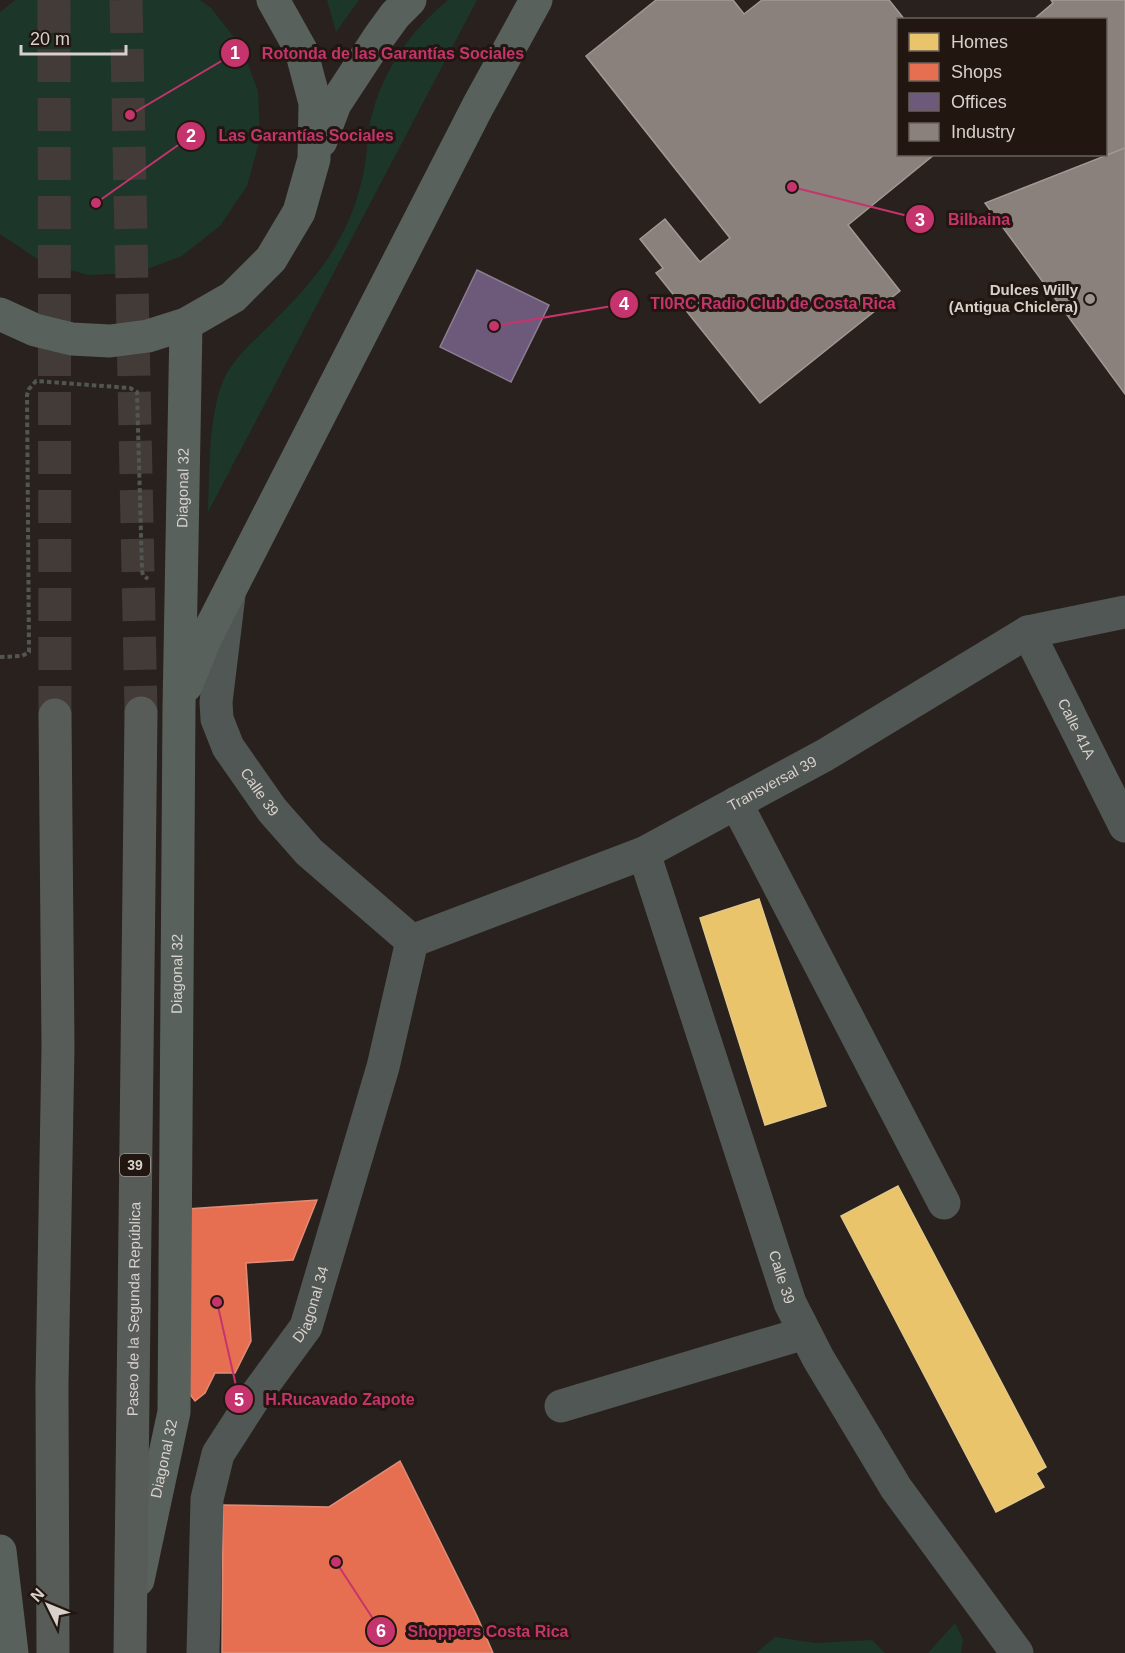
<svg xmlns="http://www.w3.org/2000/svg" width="1125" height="1653" font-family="Arial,sans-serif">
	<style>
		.green { fill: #1c372a }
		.homes { fill: #e9c46a; stroke: #e4c887; stroke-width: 1.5 }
		.shops { fill: #e76f51; stroke: #e28c76; stroke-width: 1.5 }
		.offices { fill: #6d597a; stroke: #8d7d92; stroke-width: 1.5 }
		.industry { fill: #8a817c; stroke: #a19994; stroke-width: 1.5 }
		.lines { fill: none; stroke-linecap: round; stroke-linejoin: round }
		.highway-tunnel { stroke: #423b37; stroke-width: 33; stroke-dasharray: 33 16; stroke-linecap: butt }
		.path { stroke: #535553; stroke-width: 4; stroke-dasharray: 4.5 3; stroke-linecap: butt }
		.minor { stroke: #515754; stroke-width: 33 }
		.major { stroke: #59615d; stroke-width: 33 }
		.highway { stroke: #575c59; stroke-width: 33 }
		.poi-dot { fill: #9a938e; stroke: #221710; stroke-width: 2 }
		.labels { text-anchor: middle; stroke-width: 6; stroke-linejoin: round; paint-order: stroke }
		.shield { fill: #221710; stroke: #a19893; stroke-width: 1.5 }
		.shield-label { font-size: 14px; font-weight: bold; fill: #d8d0cb }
		.poi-label { font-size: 15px; font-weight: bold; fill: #d8d0cb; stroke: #221710; text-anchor: end }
		.street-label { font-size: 15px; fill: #d8d0cb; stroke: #221710 }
		.leader { fill: none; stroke: #c5346c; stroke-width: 2 }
		.callout-dot { fill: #c5346c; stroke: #221710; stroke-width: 2 }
		.mark-label { font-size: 18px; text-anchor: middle; font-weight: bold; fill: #fff }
		.callout-label { font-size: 16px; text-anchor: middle; font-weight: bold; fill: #c5346c; stroke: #221710; stroke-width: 6; stroke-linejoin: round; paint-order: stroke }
	</style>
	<rect width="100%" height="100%" fill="#28211d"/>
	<g class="green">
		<path d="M15 0H200L211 8 241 46 258 91 260 139 247 186 220 226 182 256 136 273 88 275 42 262 0 234V12Z"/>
		<path d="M327 0H359L336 32Z"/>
		<path d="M448 0H477L208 512C210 472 208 418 223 381 233 358 252 343 269 326 296 299 322 272 340 238 352 217 361 189 365 165 367 153 367 141 369 129 378 77 408 33 448 0Z"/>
		<path d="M955 1623 963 1639 961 1653H928Z"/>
		<path d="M775 1637 816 1643 872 1640 885 1653H756Z"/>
	</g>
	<g class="homes">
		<path d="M759 899 826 1106 765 1125 700 918Z"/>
		<path d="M898 1186 1046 1467 1036 1473 1044 1487 996 1512 841 1216Z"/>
	</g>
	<g class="shops">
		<path d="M317 1200 293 1260 246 1263 251 1341 235 1373H215L205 1393 195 1401 185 1388 187 1209Z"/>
		<path d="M400 1461 477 1616 493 1653H222L223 1505 329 1507Z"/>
	</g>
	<path class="offices" d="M477 270 549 305 511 382 440 347Z"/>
	<g class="industry">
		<path d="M656 0H733L744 14 762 0H889L905 20H898V154H935L848 225 900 291 760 403 656 273 663 268 640 239 665 219 700 262 730 238 586 56Z"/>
		<path d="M1051 0H1125V148L1108 155 1106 153V20H1033L1053 3Z"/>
		<path d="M1125 148V394L985 203Z"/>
	</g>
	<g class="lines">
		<g class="highway-tunnel">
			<path d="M54 0 55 715"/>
			<path d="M126 0 141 713"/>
		</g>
		<path class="path" d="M0 657 22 656 29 652 27 395 29 389 36 381 130 388 137 392 142 571 143 575 148 579"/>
		<g class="minor">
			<path id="s1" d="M229 595 216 702 217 719 228 747 272 810 309 852 412 941"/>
			<path id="s2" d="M1028 632 1125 826"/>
			<path d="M736 803 944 1203"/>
			<path id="s3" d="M644 853 790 1303 818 1358 896 1488 1017 1653"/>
			<path id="s4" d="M412 941 644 853 825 755 1028 632 1125 612"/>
			<path d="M561 1406 805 1333"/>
			<path id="s5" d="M203 1653 207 1499 218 1454 256 1395 306 1327 383 1067 412 941"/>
		</g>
		<g class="major">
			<path d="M321 141 335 104 379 37 395 15 410 0"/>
			<path d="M0 314 35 330 72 339 110 341 148 336 186 324 233 297 271 259 299 212 314 159 315 103 301 50 273 0"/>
			<path d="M186 686 206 637 229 592 478 106 536 0"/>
			<path d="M0 1551 12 1653"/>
			<path id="s6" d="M138 1580 174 1412 179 708 186 324"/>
		</g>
		<g class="highway">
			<path d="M53 1653 52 1385 58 1047 55 715"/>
			<path id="s7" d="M130 1653 141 713"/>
		</g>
	</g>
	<circle class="poi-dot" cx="1090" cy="299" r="6"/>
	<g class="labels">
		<rect class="shield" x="120" y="1154" width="30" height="22" rx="4.5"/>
		<g class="shield-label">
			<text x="135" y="1170">39</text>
		</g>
		<g class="poi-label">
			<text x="1078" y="295">Dulces Willy<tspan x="1078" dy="17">(Antigua Chiclera)</tspan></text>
		</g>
		<g class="street-label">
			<text dy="5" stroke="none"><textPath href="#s6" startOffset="1096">Diagonal 32</textPath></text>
			<text dy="5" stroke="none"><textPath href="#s2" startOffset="108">Calle 41A</textPath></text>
			<text dy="5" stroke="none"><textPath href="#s4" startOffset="394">Transversal 39</textPath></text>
			<text dy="5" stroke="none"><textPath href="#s1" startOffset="210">Calle 39</textPath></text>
			<text dy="5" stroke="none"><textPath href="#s6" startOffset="610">Diagonal 32</textPath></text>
			<text dy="5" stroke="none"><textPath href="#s3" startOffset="446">Calle 39</textPath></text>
			<text dy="5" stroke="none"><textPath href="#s5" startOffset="378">Diagonal 34</textPath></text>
			<text dy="5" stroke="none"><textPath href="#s7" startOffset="344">Paseo de la Segunda República</textPath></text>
			<text dy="5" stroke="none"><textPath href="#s6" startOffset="124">Diagonal 32</textPath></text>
		</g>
	</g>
	<path class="leader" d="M130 115L235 53M96 203L191 136M792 187L920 219M494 326L624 304M217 1302L239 1399M336 1562L381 1631"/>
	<g class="callout-dot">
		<circle cx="130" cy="115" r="6"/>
		<circle cx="96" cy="203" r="6"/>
		<circle cx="792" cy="187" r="6"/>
		<circle cx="494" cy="326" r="6"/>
		<circle cx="217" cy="1302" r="6"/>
		<circle cx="336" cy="1562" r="6"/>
		<circle cx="235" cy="53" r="15"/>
		<circle cx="191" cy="136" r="15"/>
		<circle cx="920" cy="219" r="15"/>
		<circle cx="624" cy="304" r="15"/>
		<circle cx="239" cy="1399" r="15"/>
		<circle cx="381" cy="1631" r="15"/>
	</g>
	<g class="mark-label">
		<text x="235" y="59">1</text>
		<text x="191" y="142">2</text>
		<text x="920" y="226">3</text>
		<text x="624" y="310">4</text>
		<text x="239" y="1406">5</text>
		<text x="381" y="1637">6</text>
	</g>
	<g class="callout-label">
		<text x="393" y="59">Rotonda de las Garantías Sociales</text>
		<text x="306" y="141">Las Garantías Sociales</text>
		<text x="979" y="225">Bilbaina</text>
		<text x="773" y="309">TI0RC Radio Club de Costa Rica</text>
		<text x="340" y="1405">H.Rucavado Zapote</text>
		<text x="488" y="1637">Shoppers Costa Rica</text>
	</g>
	<rect x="897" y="18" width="210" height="138" fill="#221710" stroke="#6b615b" stroke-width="1.5"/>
	<rect x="909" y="33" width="30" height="18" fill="#e9c46a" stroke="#6b615b" stroke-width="1.5"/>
	<text x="951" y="48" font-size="18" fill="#d8d0cb">Homes</text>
	<rect x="909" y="63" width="30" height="18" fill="#e76f51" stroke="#6b615b" stroke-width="1.5"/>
	<text x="951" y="78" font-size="18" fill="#d8d0cb">Shops</text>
	<rect x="909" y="93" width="30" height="18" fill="#6d597a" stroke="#6b615b" stroke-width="1.5"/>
	<text x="951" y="108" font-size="18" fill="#d8d0cb">Offices</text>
	<rect x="909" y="123" width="30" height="18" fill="#8a817c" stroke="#6b615b" stroke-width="1.5"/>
	<text x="951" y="138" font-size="18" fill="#d8d0cb">Industry</text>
	<g transform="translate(48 1605) rotate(313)" stroke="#221710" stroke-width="4.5" paint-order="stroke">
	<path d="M0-4.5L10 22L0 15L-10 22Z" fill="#d8d0cb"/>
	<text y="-9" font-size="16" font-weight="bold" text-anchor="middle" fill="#d8d0cb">N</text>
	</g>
	<path d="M21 45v9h105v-9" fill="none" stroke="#d8d0cb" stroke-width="3"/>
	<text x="30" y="45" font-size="18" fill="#d8d0cb" stroke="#221710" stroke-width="4.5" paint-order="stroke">20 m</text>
</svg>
